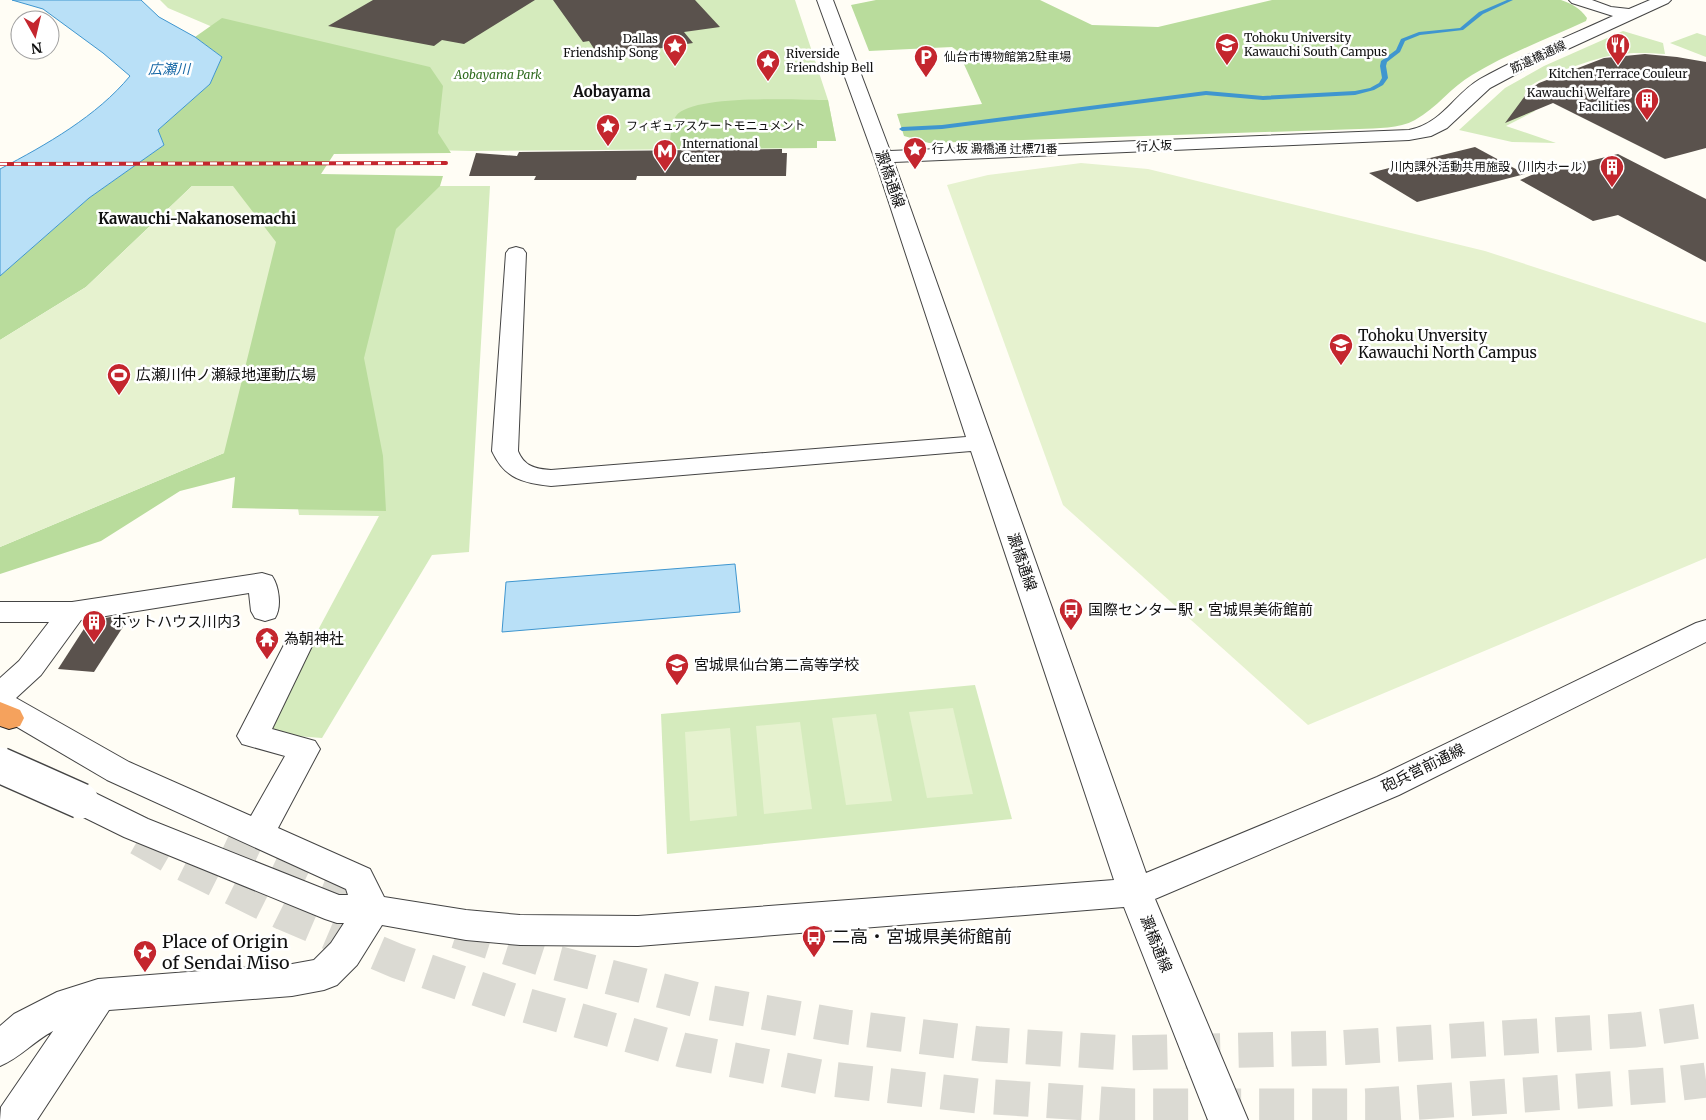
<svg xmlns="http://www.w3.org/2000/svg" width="1706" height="1120" font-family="Merriweather,'Noto Sans JP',serif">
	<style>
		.green { fill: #d5ebbd }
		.forest { fill: #b9dc9c }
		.pitch { fill: #e6f2cf }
		.water { fill: #b9e0f7; stroke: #3f96cf }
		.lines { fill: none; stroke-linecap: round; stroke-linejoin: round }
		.stream { fill: #3f96cf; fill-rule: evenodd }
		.building { fill: #5a524d }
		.highway-tunnel { stroke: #dbdad3; stroke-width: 35; stroke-dasharray: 35 18; stroke-linecap: butt }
		.minor-casing { stroke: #444; stroke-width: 2 }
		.highway-casing { stroke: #222; stroke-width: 2 }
		.minor { fill: #fff; fill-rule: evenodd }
		.highway { fill: #f5a25d; fill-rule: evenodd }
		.rail-casing { stroke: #c4262e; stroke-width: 4 }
		.rail { stroke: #fff; stroke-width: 2.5; stroke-dasharray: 7; stroke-linecap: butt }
		.minor-bridge-casing { stroke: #444; stroke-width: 38; stroke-linecap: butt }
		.minor-bridge { stroke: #fff; stroke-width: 35 }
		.labels { text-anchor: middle; stroke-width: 5; stroke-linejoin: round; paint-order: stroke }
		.far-poi-label { font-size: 12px; fill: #111; stroke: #fff; text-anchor: start }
		.far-street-label { font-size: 12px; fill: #111; stroke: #fff }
		.far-park-label { font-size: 12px; font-style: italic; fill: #2f6b1f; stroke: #fff }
		.far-water-label { font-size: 14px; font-style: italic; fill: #1768a6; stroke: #fff }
		.far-quarter-label { font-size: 15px; font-weight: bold; fill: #111; stroke: #fff }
		.street-label { font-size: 15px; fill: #111; stroke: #fff }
		.poi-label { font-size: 15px; fill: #111; stroke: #fff; text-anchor: start }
		.near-poi-label { font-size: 18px; fill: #111; stroke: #fff; text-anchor: start }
	</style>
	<rect width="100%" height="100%" fill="#fffdf5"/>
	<g class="green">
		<path d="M160 0H795L828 100 836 141H817V148L470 151 309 147 332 78 168 8Z"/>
		<path d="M1623 31 1663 43 1665 54C1649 53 1631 52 1615 55 1598 57 1539 77 1528 88 1524 93 1524 96 1524 102L1535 111 1506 126 1556 143 1512 142 1459 130 1505 88 1544 66Z"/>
		<path d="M1697 33 1706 36V57L1670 43Z"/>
		<path d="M296 186H490L469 552 432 555 322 738 283 735 273 729 271 718 379 516 299 515 286 427Z"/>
		<path d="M975 685 1012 819 667 854 661 714Z"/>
	</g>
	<g class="forest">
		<path d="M876 0H1040L1092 25 1158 27 1272 0H1561C1572 4 1580 8 1587 18L1586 21C1548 39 1508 53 1472 75 1451 87 1437 108 1415 120 1399 129 1377 128 1359 129L929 143 904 136 897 114 982 104 958 51 952 47 869 51 851 5Z"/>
		<path d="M222 18 430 67 443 86 438 133 451 153 334 154 321 174 443 176 440 186 396 229 364 358 383 456 386 511 232 508 235 477 180 491 101 541 0 574V547L224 453 192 186 86 287 0 340V276L89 198 164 145 158 130 210 84 222 57 195 37Z"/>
		<path d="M828 100 836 141H817V148L669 149C671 140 670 123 676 116 692 94 799 100 828 100Z"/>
	</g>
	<g class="pitch">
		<path d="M1081 163 1148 169 1485 251 1706 323V558L1308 725 1063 505 947 185 988 175Z"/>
		<path d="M192 186H233L276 242 224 453 0 547V340L86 287Z"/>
		<path d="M953 708 973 794 927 798 909 712Z"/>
		<path d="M876 714 892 801 846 805 832 718Z"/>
		<path d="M800 722 812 809 764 814 756 726Z"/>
		<path d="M730 728 737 816 690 821 685 732Z"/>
	</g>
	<g class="water">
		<path d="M12 0H141L159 17 195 37 222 57 210 84 158 130 164 145 89 198 0 276V169C46 145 97 116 130 76L103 53 43 9Z"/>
		<path d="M735 564 740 612 502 632 506 582Z"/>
	</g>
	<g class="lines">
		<path class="stream" d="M1507 0H1513L1483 14 1463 30 1420 35 1405 41 1400 52 1387 62 1386 66 1388 78 1383 85 1374 90 1355 95 1263 100 1206 95 942 129 902 131 899 129 902 127 942 125 1206 91 1263 96 1355 91 1370 88 1379 83 1382 78 1380 66 1381 61 1396 50 1401 39 1419 32 1460 28 1479 12Z"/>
	</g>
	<g class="building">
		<path d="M373 0H535L464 44 442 40 434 46 328 26Z"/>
		<path d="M553 0H695L720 27 684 32 693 43 600 58 589 41 583 42Z"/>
		<path d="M1645 54 1677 57 1706 62V148L1665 159 1553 103 1505 123 1530 89 1539 83 1604 58Z"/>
		<path d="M1475 147 1525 174 1417 202 1369 173Z"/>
		<path d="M782 149V153H787L786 176H637L636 180H534L536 176H469L476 153 517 156 519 152Z"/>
		<path d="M1618 154 1706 199V262L1618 215 1593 221 1520 180 1555 165 1561 168Z"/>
		<path d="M116 616H130L94 672 58 669 89 621Z"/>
	</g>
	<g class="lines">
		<g class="highway-tunnel">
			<path d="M229 835 316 876 363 895"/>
			<path d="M139 838 181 862 284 913 397 961 525 1005 682 1050 831 1079 978 1096 1133 1106H1366L1666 1085 1706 1080"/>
			<path d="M457 931 553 962 701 1001 846 1027 980 1044 1126 1053 1336 1048 1636 1030 1706 1020"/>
		</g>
		<g class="minor-casing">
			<path id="minor" d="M817 0H833L890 151 1409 130C1443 123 1453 95 1480 79 1523 55 1569 36 1613 16L1572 3 1569 0H1592L1611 7 1629 9 1650 0H1671L1668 3 1533 65 1490 88 1447 128 1431 136 1409 140 894 162 1146 873 1377 777 1696 623 1706 620V642L1399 795 1155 899 1248 1120H1208L1124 907 638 946 520 945 466 940 382 925 357 965 337 985 324 990 292 996 109 1010 37 1120H0L1 1107 53 1031C34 1041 20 1058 0 1066V1026L14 1014 57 992 98 979 292 964 314 960 331 943 344 923H337L325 919 124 837 69 810 65 801 69 792 81 788 93 792 148 819 339 895H348L346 889 107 780 0 717V678L19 661 49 622H0V602H72L262 573 272 576C279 586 282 607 275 618L265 621 255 618 251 611 249 593 81 620 41 675 16 698 129 762 251 816 285 756 242 744 237 736 287 639 297 636 307 639 312 646 272 729 315 741 320 749 278 828 370 869 384 897 466 910 520 915 638 916 1114 880 971 451 551 486C523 483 505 479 492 451L506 253 509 249 516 247 523 249 526 253 518 451C524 466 535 469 551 470L966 437 874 157Z"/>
		</g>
		<g class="highway-casing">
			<path id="highway" d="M0 702 20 710 24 718 20 726 9 729 0 726Z"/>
		</g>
		<use href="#minor" class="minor"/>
		<use href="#highway" class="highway"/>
		<g class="rail-casing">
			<path id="rail" d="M0 164 446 163"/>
		</g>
		<use href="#rail" class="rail"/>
		<g class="minor-bridge-casing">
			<path id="minor-bridge" d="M0 765 81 801"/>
		</g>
		<use href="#minor-bridge" class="minor-bridge"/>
	</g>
	<defs>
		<g id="university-pin" transform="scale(1.25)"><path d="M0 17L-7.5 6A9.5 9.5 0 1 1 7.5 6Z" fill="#c4262e" stroke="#fff"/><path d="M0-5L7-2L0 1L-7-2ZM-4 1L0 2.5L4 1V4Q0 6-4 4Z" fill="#fff"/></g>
		<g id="restaurant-pin" transform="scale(1.25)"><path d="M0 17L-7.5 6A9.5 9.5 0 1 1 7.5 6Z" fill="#c4262e" stroke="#fff"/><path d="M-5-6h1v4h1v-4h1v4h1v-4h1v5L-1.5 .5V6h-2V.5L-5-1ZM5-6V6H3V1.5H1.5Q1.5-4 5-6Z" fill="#fff"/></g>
		<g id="sight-pin" transform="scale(1.25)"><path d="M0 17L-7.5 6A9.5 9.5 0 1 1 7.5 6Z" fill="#c4262e" stroke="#fff"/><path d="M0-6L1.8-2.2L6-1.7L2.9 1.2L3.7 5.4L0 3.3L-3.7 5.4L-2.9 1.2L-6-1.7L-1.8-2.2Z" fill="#fff"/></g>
		<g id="parking-pin" transform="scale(1.25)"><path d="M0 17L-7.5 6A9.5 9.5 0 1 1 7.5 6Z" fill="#c4262e" stroke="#fff"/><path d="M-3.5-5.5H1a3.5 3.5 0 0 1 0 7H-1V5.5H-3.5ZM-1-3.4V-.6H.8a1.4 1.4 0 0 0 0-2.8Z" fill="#fff"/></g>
		<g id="building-pin" transform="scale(1.25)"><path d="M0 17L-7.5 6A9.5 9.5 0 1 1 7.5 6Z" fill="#c4262e" stroke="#fff"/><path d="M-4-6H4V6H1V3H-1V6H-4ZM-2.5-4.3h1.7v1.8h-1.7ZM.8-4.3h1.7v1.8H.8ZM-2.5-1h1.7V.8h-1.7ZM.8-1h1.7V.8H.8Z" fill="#fff"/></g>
		<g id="metro-pin" transform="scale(1.25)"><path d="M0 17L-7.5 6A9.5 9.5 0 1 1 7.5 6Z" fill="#c4262e" stroke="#fff"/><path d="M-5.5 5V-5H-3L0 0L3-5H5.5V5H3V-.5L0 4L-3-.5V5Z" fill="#fff"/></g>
		<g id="stadium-pin" transform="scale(1.25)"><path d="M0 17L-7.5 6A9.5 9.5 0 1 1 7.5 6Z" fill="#c4262e" stroke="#fff"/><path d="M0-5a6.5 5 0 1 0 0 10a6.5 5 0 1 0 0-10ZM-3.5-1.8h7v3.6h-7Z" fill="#fff"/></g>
		<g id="bus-pin" transform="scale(1.25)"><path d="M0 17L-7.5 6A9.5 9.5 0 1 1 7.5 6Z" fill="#c4262e" stroke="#fff"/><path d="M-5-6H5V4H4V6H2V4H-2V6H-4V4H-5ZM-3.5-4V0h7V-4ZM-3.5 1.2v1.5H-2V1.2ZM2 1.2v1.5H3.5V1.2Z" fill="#fff"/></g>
		<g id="temple-pin" transform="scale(1.25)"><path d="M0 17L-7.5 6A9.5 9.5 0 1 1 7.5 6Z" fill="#c4262e" stroke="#fff"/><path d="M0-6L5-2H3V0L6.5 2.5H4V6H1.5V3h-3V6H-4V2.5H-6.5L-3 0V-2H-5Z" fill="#fff"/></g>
		<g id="school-pin" transform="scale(1.25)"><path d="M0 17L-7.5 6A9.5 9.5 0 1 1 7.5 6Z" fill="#c4262e" stroke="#fff"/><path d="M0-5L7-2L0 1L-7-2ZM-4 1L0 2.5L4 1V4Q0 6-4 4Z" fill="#fff"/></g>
	</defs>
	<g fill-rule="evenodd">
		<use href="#university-pin" x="1227" y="45"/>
		<use href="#restaurant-pin" x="1618" y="45"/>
		<use href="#sight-pin" x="675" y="46"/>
		<use href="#parking-pin" x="926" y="57"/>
		<use href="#sight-pin" x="768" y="61"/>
		<use href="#building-pin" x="1647" y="100"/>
		<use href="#sight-pin" x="608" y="126"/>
		<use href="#sight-pin" x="915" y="149"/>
		<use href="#metro-pin" x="665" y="151"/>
		<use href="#building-pin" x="1612" y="167"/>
		<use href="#university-pin" x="1341" y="345"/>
		<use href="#stadium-pin" x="119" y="375"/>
		<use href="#bus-pin" x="1071" y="610"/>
		<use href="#building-pin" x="94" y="622"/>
		<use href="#temple-pin" x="267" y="639"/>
		<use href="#school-pin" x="677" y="665"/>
		<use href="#bus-pin" x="814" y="937"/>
		<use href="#sight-pin" x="145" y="952"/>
	</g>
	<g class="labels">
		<g class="far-poi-label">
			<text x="1244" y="42">Tohoku University<tspan x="1244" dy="14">Kawauchi South Campus</tspan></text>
			<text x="658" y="43" text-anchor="end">Dallas<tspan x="658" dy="14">Friendship Song</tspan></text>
			<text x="786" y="58">Riverside<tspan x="786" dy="14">Friendship Bell</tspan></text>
			<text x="944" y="61">仙台市博物館第2駐車場</text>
			<text x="1618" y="78" text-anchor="middle">Kitchen Terrace Couleur</text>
			<text x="1630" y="97" text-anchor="end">Kawauchi Welfare<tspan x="1630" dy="14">Facilities</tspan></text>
			<text x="626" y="130">フィギュアスケートモニュメント</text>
			<text x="682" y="148">International<tspan x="682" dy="14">Center</tspan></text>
			<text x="932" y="153">行人坂 澱橋通 辻標71番</text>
			<text x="1594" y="171" text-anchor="end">川内課外活動共用施設（川内ホール）</text>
		</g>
		<g class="far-street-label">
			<text transform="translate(1538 57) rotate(-25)" y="4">筋違橋通線</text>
			<text transform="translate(1154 146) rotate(-2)" y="4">行人坂</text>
		</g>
		<g class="far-park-label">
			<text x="498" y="79">Aobayama Park</text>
		</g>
		<g class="far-water-label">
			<text x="169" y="74">広瀬川</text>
		</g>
		<g class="far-quarter-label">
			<text x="612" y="97">Aobayama</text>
			<text x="197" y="224">Kawauchi-Nakanosemachi</text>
		</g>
		<g class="street-label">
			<text transform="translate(890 179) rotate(71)" y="5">澱橋通線</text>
			<text transform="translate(1022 562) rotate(71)" y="5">澱橋通線</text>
			<text transform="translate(1423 768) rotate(-26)" y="5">砲兵営前通線</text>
			<text transform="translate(1156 944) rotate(68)" y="5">澱橋通線</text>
		</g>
		<g class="poi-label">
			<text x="1358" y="341">Tohoku Unversity<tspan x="1358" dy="17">Kawauchi North Campus</tspan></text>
			<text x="136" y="380">広瀬川仲ノ瀬緑地運動広場</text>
			<text x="1088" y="615">国際センター駅・宮城県美術館前</text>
			<text x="112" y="627">ホットハウス川内3</text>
			<text x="284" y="644">為朝神社</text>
			<text x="694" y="670">宮城県仙台第二高等学校</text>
		</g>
		<g class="near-poi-label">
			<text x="832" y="943">二高・宮城県美術館前</text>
			<text x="162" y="948">Place of Origin<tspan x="162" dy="21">of Sendai Miso</tspan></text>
		</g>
	</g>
	<g transform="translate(35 35) rotate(172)"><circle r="24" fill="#ffffff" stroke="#a0a0a0"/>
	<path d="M0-4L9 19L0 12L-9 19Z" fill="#c4262e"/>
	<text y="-8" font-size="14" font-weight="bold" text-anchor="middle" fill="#111111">N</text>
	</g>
</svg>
